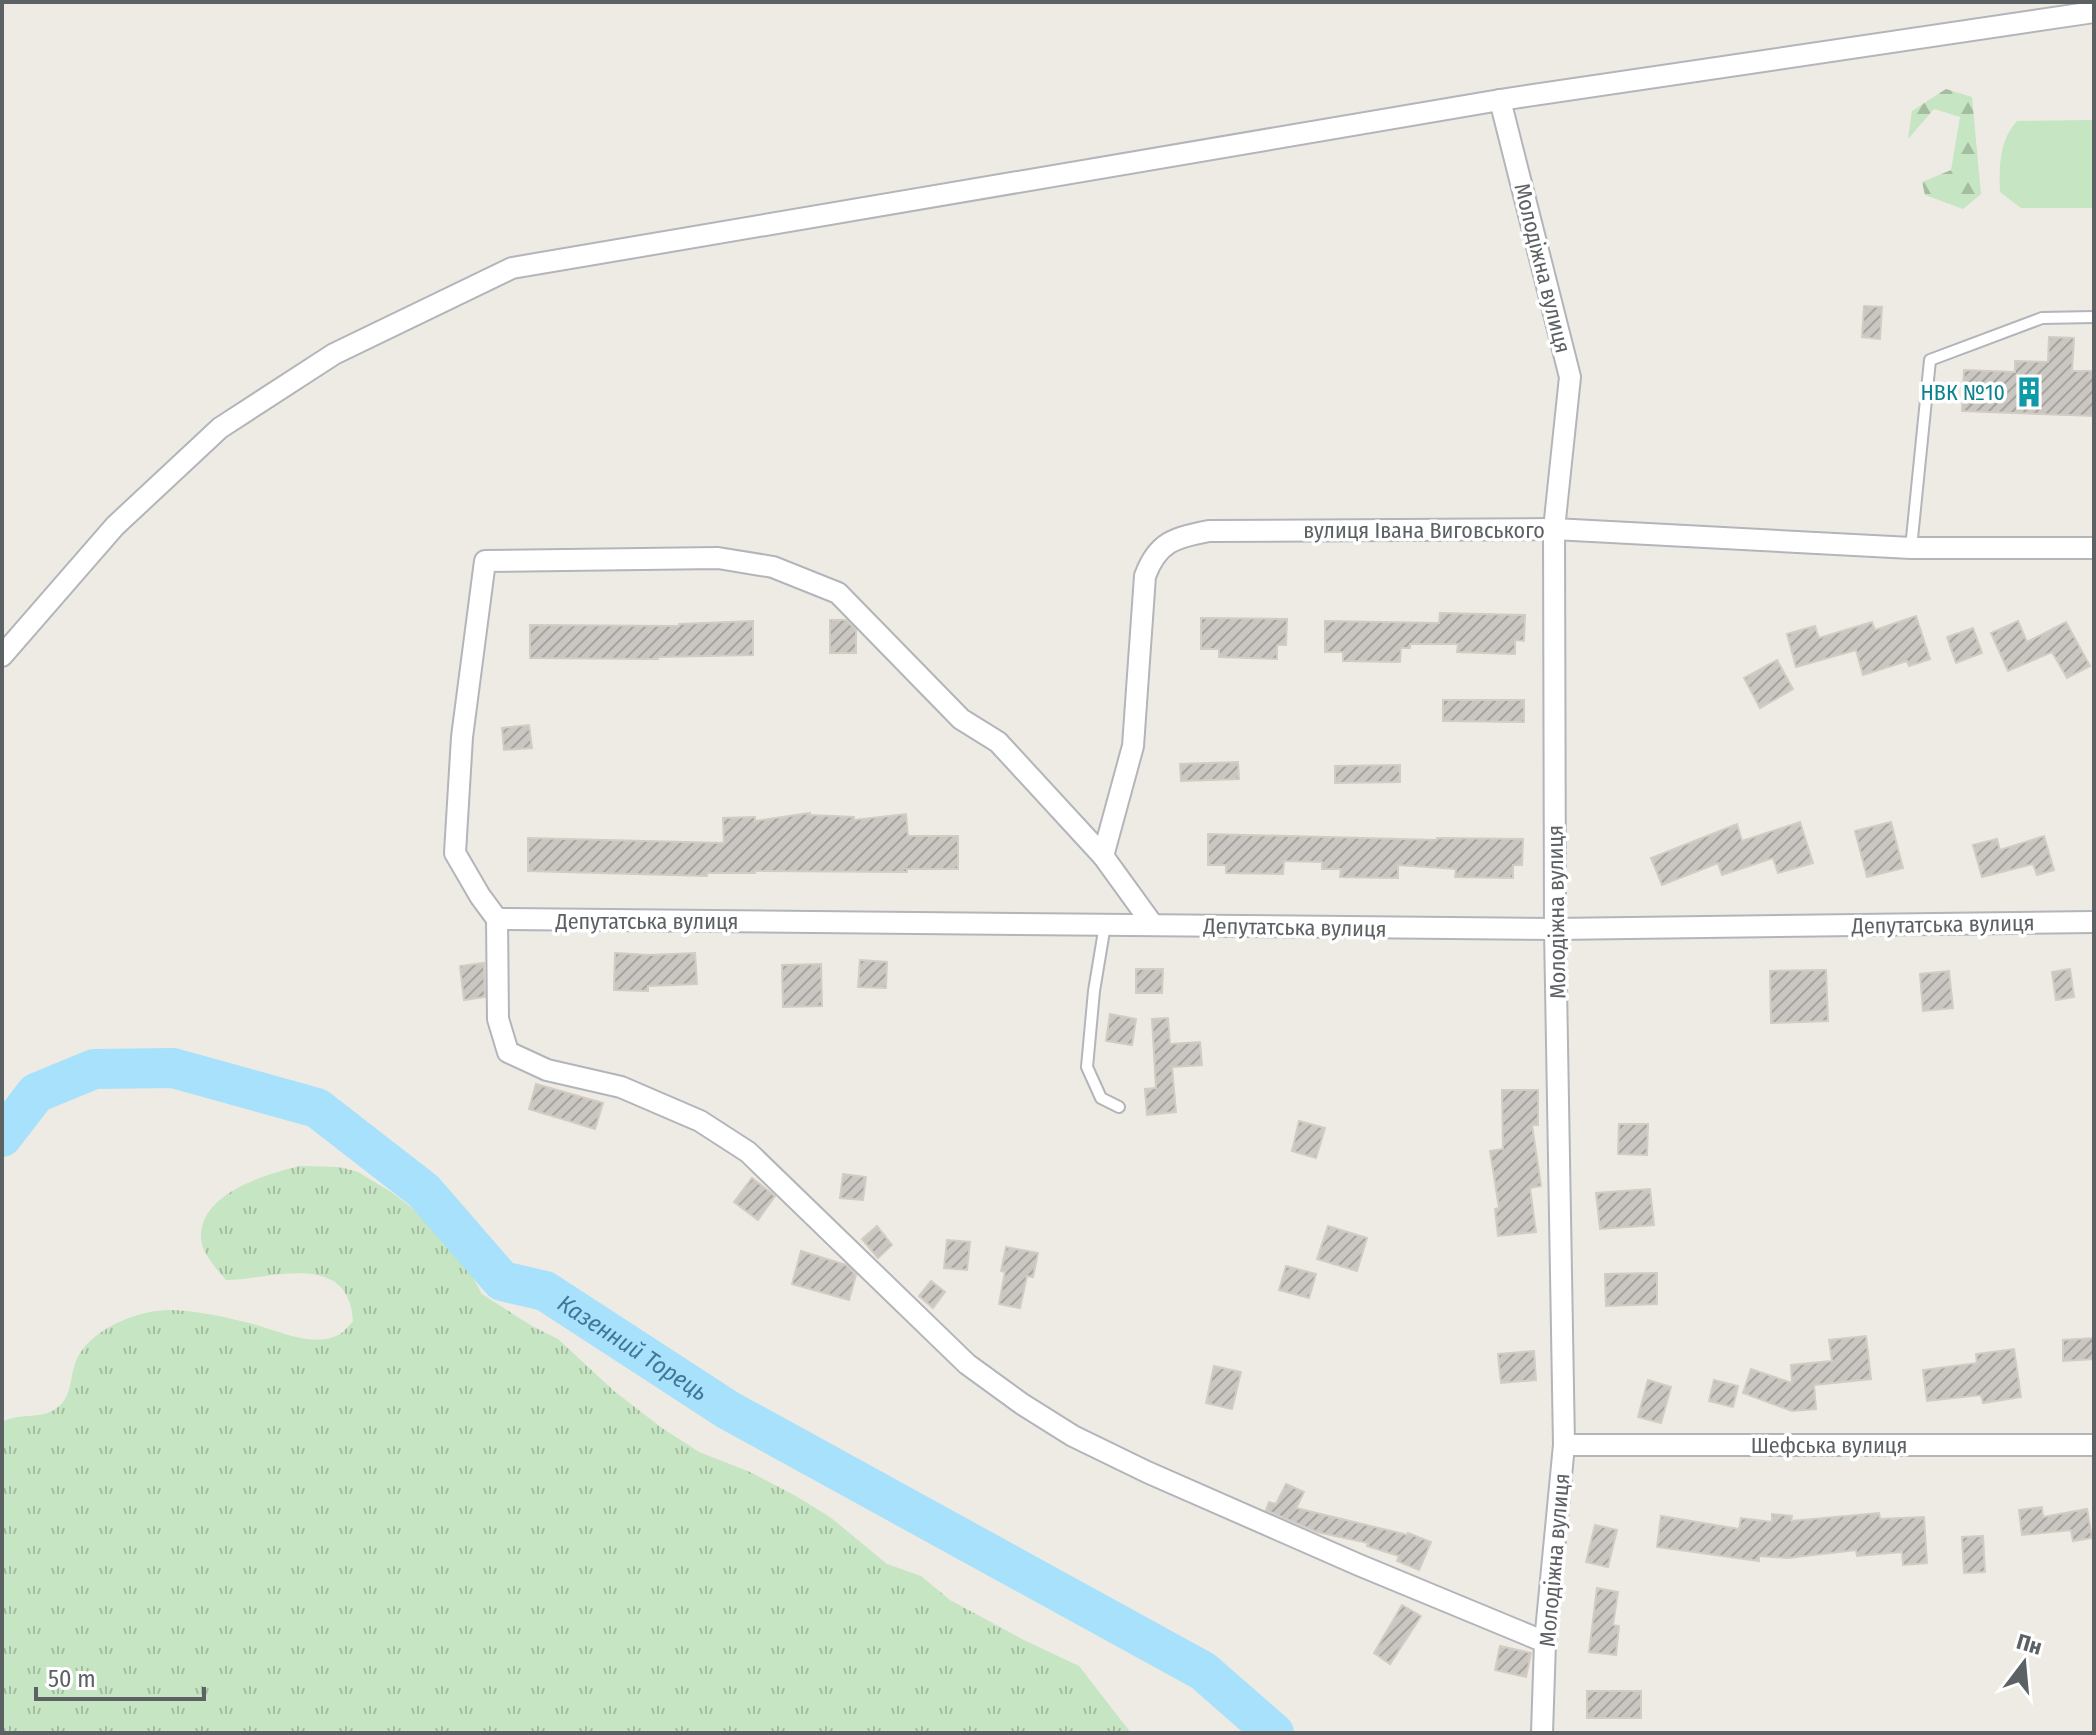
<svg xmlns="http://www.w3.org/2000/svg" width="2096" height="1735" font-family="'Fira Sans Condensed',sans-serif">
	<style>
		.grass { fill: url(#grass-tufts) }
		.forest { fill: url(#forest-firs) }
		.pitch { fill: #c6e5c2 }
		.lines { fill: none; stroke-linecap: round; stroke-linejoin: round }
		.river { stroke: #a7e1fb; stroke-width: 40 }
		.building { fill: url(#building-hatch); stroke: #d2ccc3; stroke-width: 2 }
		.lane-casing { stroke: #b2b5b9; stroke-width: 14 }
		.street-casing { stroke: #b2b5b9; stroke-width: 24 }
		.lane { stroke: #fff; stroke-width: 10 }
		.street { stroke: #fff; stroke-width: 20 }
		.labels { text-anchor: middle; stroke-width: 7; stroke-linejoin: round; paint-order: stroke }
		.street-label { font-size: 22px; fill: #5c6164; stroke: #fff }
		.culture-label { font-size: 22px; fill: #0d838f; stroke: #fff; text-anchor: end }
		.water-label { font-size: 24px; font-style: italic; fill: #3f779b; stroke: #fff }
	</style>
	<defs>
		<pattern id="grass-tufts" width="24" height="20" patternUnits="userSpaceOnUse" patternTransform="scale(2)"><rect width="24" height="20" fill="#c6e5c2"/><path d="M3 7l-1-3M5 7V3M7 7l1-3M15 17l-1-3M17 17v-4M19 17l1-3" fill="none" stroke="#a4bda1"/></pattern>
		<pattern id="forest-firs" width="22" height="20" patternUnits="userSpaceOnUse" patternTransform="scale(2)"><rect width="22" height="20" fill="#c6e5c2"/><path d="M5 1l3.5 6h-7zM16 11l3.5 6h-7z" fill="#a4bda1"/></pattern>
		<pattern id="building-hatch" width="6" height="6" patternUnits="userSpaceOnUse" patternTransform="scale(2)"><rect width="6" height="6" fill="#cac6c1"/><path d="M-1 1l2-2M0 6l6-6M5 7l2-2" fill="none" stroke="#a7a4a0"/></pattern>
	</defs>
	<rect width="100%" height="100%" fill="#eeebe4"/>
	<path class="grass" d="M300 1166 340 1167 358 1172 391 1192 411 1207 451 1247 464 1261 482 1294 532 1326 558 1339 614 1391 662 1428 699 1452 750 1472 794 1495 830 1517 887 1564 921 1576 950 1600 1024 1640 1079 1666 1131 1733H2V1422C19 1413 38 1419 54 1410 73 1399 69 1378 76 1361 89 1330 135 1311 167 1310 193 1310 220 1316 245 1322 273 1328 312 1350 340 1334 344 1332 349 1325 353 1321 349 1250 272 1279 226 1280 216 1268 202 1254 201 1238 199 1193 267 1174 300 1166Z"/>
	<path class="forest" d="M1946 89 1972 97 1981 194 1963 209 1925 195 1922 182 1951 170 1960 117 1934 109 1908 139 1912 111Z"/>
	<path class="pitch" d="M2094 120V208H2021L2000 192C1999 166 1999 141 2017 121Z"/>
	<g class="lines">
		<path class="river" id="s1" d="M2 1137 36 1093 94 1069 173 1068 317 1108 424 1191 502 1281 545 1291 728 1410 1203 1671 1274 1733"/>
	</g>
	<g class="building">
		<path d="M1864 306 1882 307 1880 339 1862 337Z"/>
		<path d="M2049 337 2074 338 2072 371H2094V416L1962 411 1964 370 2015 372V361L2048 362Z"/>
		<path d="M1440 613 1525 615 1524 641 1515 640V654L1457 652 1458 644H1410V648H1401L1400 662 1343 661V652H1325V621L1439 623Z"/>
		<path d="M1916 616 1930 659 1909 666 1907 661 1863 675 1856 650 1796 667 1787 634 1815 626 1819 638 1872 622 1875 630Z"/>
		<path d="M1201 618 1287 619 1286 645H1277V659L1219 657V649H1201Z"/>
		<path d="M830 620H846L856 630V653H830Z"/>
		<path d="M753 621V655L658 657V659L530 658V625L679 626V624Z"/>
		<path d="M2018 621 2027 642 2066 622 2090 666 2067 678 2052 652 2008 671 1991 633Z"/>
		<path d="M1973 628 1982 653 1956 663 1947 637Z"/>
		<path d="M1777 660 1793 689 1760 708 1744 678Z"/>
		<path d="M1443 700H1524V722L1443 721Z"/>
		<path d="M529 725 532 748 504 750 502 728Z"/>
		<path d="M1238 762 1239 779 1181 781 1180 764Z"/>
		<path d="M1400 765V782L1335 783V766Z"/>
		<path d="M810 813V815L854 817V820L906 814 908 836H958V869H907V872L755 871V873H707V876L528 871V838L724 843 723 818 755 817V821Z"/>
		<path d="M1800 822 1813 863 1778 873 1773 858 1722 875 1718 863 1662 885 1651 858 1737 824 1742 841Z"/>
		<path d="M1891 822 1903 868 1867 877 1855 831Z"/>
		<path d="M1208 834 1437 840V838L1523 839 1522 865H1513V878L1455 877 1456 869 1398 865V878L1340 877 1341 869H1322V862L1284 861 1283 874 1226 873V865H1208Z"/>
		<path d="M2044 836 2054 870 2037 875 2033 864 1982 877 1973 845 1997 839 2000 850Z"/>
		<path d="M615 953 649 955 695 953 697 984 648 986V991L614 990Z"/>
		<path d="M860 960 887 962 886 988 858 987Z"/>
		<path d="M484 963 485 997 464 1000 460 966Z"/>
		<path d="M821 964 822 1006 783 1007 782 965Z"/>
		<path d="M1136 969H1163L1162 993H1136Z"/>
		<path d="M2070 969 2074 997 2056 1000 2052 972Z"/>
		<path d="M1826 970 1828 1021 1771 1023 1770 971Z"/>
		<path d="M1949 971 1953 1008 1923 1011 1920 974Z"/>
		<path d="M1110 1014 1136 1019 1132 1045 1106 1041Z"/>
		<path d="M1168 1018 1170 1044 1200 1042 1202 1065 1172 1067 1176 1112 1147 1115 1145 1089 1156 1088 1152 1019Z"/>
		<path d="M536 1084 603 1103 595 1129 529 1109Z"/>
		<path d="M1502 1090H1538V1125H1532L1541 1186 1530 1188 1536 1232 1498 1236 1495 1209 1499 1208 1490 1151 1503 1149Z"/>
		<path d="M1299 1121 1325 1128 1316 1158 1292 1151Z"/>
		<path d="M1619 1124H1648L1647 1155 1618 1154Z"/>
		<path d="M843 1174 866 1177 863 1200 840 1198Z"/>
		<path d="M752 1178 775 1196 758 1220 734 1202Z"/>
		<path d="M1650 1189 1654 1225 1600 1229 1596 1193Z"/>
		<path d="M877 1226 892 1245 878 1258 862 1239Z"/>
		<path d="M1328 1226 1367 1238 1357 1271 1317 1259Z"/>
		<path d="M947 1240 970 1242 967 1270 944 1268Z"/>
		<path d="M1006 1247 1038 1253 1033 1277 1027 1276 1020 1308 999 1304 1005 1272 1001 1271Z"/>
		<path d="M801 1251 846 1265 856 1275 849 1300 792 1284Z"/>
		<path d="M1286 1266 1316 1274 1309 1298 1279 1290Z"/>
		<path d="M1657 1273V1304L1606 1306 1605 1274Z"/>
		<path d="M931 1281 945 1292 933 1308 919 1296Z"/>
		<path d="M1866 1336 1871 1379 1814 1385 1816 1409 1792 1411 1743 1393 1751 1369 1792 1383 1791 1365 1832 1361 1829 1340Z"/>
		<path d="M2094 1338V1359L2063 1361V1340Z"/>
		<path d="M2014 1349 2021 1397 1983 1403 1981 1395 1927 1401 1923 1370 1977 1363 1976 1354Z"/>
		<path d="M1534 1351 1536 1380 1501 1383 1498 1354Z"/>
		<path d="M1214 1366 1241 1372 1232 1409 1206 1403Z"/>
		<path d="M1648 1380 1671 1387 1661 1423 1638 1417Z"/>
		<path d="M1714 1380 1738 1386 1733 1407 1709 1401Z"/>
		<path d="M1286 1484 1304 1492 1296 1508 1408 1535V1533L1431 1542 1419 1570 1397 1561 1399 1556 1367 1546 1368 1543 1317 1532 1266 1510 1269 1502 1276 1504Z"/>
		<path d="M2042 1507 2043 1517 2087 1509 2092 1538 2073 1541 2071 1530 2022 1535 2019 1510Z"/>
		<path d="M1879 1513 1880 1519 1924 1517 1927 1563 1903 1565 1902 1552 1857 1556 1856 1550 1788 1558 1759 1556V1561L1657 1547 1661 1516 1739 1529 1741 1518 1772 1522V1514L1792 1516 1791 1521Z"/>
		<path d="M1595 1525 1617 1530 1608 1567 1586 1562Z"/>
		<path d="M1983 1536 1985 1572 1964 1573 1962 1537Z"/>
		<path d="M1597 1588 1618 1592 1613 1625 1619 1626 1616 1655 1589 1652Z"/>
		<path d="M1402 1605 1421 1616 1390 1664 1374 1653Z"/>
		<path d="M1500 1646 1531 1653 1526 1677 1495 1670Z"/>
		<rect x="1587" y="1691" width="54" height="27"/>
	</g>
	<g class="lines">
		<g class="lane-casing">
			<g id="lane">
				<path d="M1911 548 1930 360 2042 318 2094 317"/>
				<path d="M1105 925 1094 991 1087 1067 1101 1098 1119 1107"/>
			</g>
		</g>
		<g class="street-casing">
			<g id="street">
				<path d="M1500 100 1570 377 1554 529 1555 929 1564 1445 1545 1642 1542 1733"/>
				<path d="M2 656 115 526 220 428 334 354 512 268 1500 100 2094 12"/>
				<path d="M1103 856 998 742 961 719 838 593 773 567 718 558 485 561 462 737 455 853 480 896 497 919 498 1019 508 1052 547 1070 621 1087 700 1121 748 1152 967 1364 1022 1404 1073 1436 1147 1472 1359 1565 1545 1642"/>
				<path d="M497 919 1555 929 2094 922"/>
				<path d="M1153 925 1103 856 1133 746 1145 576C1158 541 1175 538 1209 531L1554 529 1911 548H2094"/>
				<path d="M1564 1445H2094"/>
			</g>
		</g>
		<use href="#lane" class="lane"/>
		<use href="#street" class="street"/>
	</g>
	<defs>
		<g id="building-bare" transform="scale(2.4)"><path d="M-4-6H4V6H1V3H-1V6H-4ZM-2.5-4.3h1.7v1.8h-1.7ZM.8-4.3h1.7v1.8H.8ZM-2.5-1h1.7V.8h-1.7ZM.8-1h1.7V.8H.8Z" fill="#0f9aa8" stroke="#fff" stroke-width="2.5" paint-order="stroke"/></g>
	</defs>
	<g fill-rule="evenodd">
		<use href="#building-bare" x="2029" y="392"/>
	</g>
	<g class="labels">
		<g class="street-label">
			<text transform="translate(1543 268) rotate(76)" y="8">Молодіжна вулиця</text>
			<text x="1424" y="538">вулиця Івана Виговського</text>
			<text transform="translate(1556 912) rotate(-91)" y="8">Молодіжна вулиця</text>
			<text x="647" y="929">Депутатська вулиця</text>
			<text transform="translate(1943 924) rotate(-1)" y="8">Депутатська вулиця</text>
			<text transform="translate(1295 927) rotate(1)" y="8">Депутатська вулиця</text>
			<text x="1829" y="1453">Шефська вулиця</text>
			<text transform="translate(1554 1560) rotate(-85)" y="8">Молодіжна вулиця</text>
		</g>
		<g class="culture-label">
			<text x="2005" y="400">НВК №10</text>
		</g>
		<g class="water-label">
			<text dy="8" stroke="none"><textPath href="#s1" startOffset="750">Казенний Торець</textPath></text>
		</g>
	</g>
	<rect width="2096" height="1735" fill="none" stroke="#5c6164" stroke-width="8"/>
	<g transform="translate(2024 1663) rotate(16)" stroke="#ffffff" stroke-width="6" paint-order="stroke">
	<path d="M0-6L14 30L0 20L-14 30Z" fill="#5c6164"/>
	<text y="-12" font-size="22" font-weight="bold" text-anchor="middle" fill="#5c6164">Пн</text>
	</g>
	<path d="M36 1687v12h168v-12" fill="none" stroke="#5c6164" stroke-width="4"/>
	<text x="48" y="1687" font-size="24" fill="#5c6164" stroke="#ffffff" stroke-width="6" paint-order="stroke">50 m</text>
</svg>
